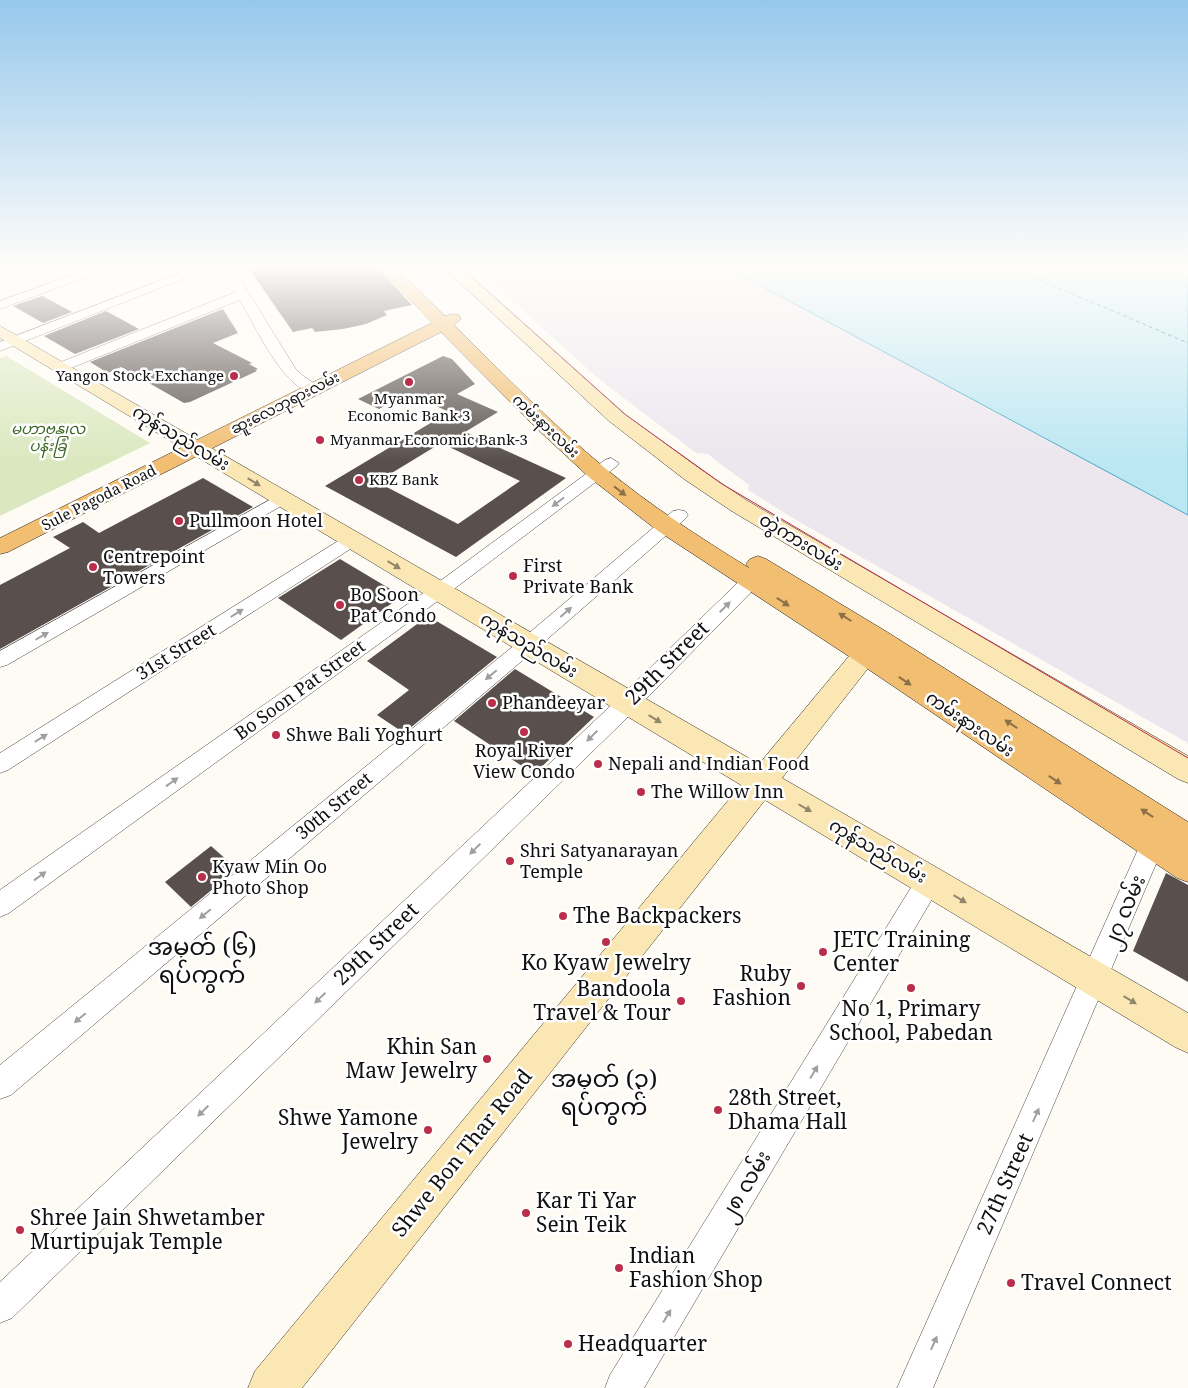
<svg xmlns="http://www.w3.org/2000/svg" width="1188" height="1388" font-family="'Noto Serif','Noto Sans Myanmar',serif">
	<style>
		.industrial { fill: #ece6ee }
		.green { fill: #dbe8bf }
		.water { fill: #bbe7f3; stroke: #46a8c7 }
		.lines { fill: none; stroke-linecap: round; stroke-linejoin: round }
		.ferry { stroke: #1f7a9d; stroke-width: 1; stroke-dasharray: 4 3; stroke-linecap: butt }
		.building { fill: #59504d; fill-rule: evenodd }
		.street-casing { stroke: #434343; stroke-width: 1 }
		.secondary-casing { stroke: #323232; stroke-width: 1 }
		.primary-casing { stroke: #212121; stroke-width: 1 }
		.street { fill: #fff; fill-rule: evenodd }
		.secondary { fill: #fbe7b3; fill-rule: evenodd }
		.primary { fill: #f1be72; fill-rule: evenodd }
		.tram { stroke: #ba2e4b; stroke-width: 1 }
		.oneway { fill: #91866a }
		.oneway2 { fill: #8c7046 }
		.oneway3 { fill: #9f9f9f }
		.poi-dot { fill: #ba2e4b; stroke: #fff; stroke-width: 2 }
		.labels { text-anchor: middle; stroke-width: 5; stroke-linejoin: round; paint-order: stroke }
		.far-poi-label { font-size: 15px; fill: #101010; stroke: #fff; text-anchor: start }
		.far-street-label { font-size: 15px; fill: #101010; stroke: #fff }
		.far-park-label { font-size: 15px; font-style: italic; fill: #3b6623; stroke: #fff }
		.street-label { font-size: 18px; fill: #101010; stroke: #fff }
		.poi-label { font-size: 18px; fill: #101010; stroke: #fff; text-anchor: start }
		.near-street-label { font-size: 21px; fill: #101010; stroke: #fff }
		.near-poi-label { font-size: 21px; fill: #101010; stroke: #fff; text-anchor: start }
		.near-quarter-label { font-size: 24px; fill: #101010; stroke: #fff }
	</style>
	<rect width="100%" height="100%" fill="#fefbf4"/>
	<path class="industrial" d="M724 266 1188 515V743L796 520 748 490 749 485 719 463 708 454 696 453 599 379 475 267Z"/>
	<path class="green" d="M6 356 150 443 0 516V358Z"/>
	<path class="water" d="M1188 266V515L724 266Z"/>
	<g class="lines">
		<path class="ferry" d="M1007 266 1188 343"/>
	</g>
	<g class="building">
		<path d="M247 266H376L412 305 384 311 387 315 366 324 343 329 315 332 312 328 293 332Z"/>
		<path d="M42 296 52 301 72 312 43 323 13 306Z"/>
		<path d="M223 309 238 333 213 343 252 363 249 364 258 369 255 370 257 371 190 402 184 403 121 367 108 373 90 362Z"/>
		<path d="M106 311 139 329 75 354 44 336Z"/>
		<path d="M443 356 452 359 475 384 457 394 498 412 465 432 566 478 456 557 325 486 449 412 408 393 379 409 358 399ZM441 443 520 481 458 524 377 482Z"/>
		<path d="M203 478 253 507 0 649V585L70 548 53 537 83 522 99 533Z"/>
		<path d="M340 559 402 596 341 640 278 598Z"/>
		<path d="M428 616 497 657 404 733 377 715 409 690 367 661Z"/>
		<path d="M515 669 594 717 534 774 454 721Z"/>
		<path d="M211 846 237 869 191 907 165 882Z"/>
		<path d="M1166 873 1188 885V982L1133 951Z"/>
	</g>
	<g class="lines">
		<g class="street-casing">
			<g id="street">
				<path d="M4 266H22L0 276V268Z"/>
				<path d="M97 266H116L0 309V301Z"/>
				<path d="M198 266H216L0 351V342Z"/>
				<path d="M220 266H232L295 368C303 378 315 382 320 389L318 392C288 399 253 322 240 300L66 370H56L54 367 56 364 236 292Z"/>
				<path d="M611 458 619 463 617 466 446 595 9 913 0 917V890L432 587 605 460Z"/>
				<path d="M282 493 288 494 290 498 288 502 7 665 0 667V651Z"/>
				<path d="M679 510 685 511 688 515 685 519 536 649 11 1095 0 1099V1065L522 639 673 511Z"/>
				<path d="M352 534 358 536 361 540 358 544 8 770 0 773V753L346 536Z"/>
				<path d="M764 562 771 564 773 568 771 572 636 709 12 1318 0 1323V1282L620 697 757 564Z"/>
				<path d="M1152 834 1161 838 1164 845 933 1388H897L1140 845 1143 838Z"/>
				<path d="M929 870 938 873 942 881 938 889 644 1388H605L610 1375 920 873Z"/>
			</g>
		</g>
		<g class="secondary-casing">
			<g id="secondary">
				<path d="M442 266H459L623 413 700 469 746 500 1188 756V783L1178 779 730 510 684 479 609 421Z"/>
				<path d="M0 326 759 764 869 632 878 629 887 632 891 638 887 644 782 778 1188 1013V1053L1175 1047 765 800 302 1388H248L255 1371 741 785 0 338Z"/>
			</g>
		</g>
		<g class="primary-casing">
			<path id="primary" d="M378 266H394L445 316 453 314 459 315 461 319 454 325C503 374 552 424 606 469 651 506 699 537 749 568L746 564 750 559 758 556 766 559 887 632 1188 822V882L1177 878 856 661 658 531 590 478 534 426 441 332 8 552 0 554V538L432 323Z"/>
		</g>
		<use href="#street" class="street"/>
		<use href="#secondary" class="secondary"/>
		<use href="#primary" class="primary"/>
		<path class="tram" d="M460 266 626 415 722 484 1188 758"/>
	</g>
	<defs><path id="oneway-solid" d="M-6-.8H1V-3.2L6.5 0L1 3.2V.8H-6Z" transform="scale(1.25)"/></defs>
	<g class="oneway">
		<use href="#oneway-solid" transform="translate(254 482) rotate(31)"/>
		<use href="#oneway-solid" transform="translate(394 565) rotate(31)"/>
		<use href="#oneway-solid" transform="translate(655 719) rotate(31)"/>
		<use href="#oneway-solid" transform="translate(805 808) rotate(30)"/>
		<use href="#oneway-solid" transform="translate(960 899) rotate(31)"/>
		<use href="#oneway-solid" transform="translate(1130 1000) rotate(31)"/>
	</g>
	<g class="oneway2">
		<use href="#oneway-solid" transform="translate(620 491) rotate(38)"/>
		<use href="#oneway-solid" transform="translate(783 602) rotate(33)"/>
		<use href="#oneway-solid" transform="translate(845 617) rotate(-148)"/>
		<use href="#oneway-solid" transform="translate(905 681) rotate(34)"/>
		<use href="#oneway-solid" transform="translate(1011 724) rotate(-147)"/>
		<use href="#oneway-solid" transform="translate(1055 780) rotate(34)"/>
		<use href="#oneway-solid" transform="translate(1147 813) rotate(-147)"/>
	</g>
	<g class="oneway3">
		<use href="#oneway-solid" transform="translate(558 502) rotate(143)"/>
		<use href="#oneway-solid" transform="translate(725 607) rotate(-45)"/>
		<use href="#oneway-solid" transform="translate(566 612) rotate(-41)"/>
		<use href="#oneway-solid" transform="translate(237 613) rotate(-32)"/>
		<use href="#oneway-solid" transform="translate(42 636) rotate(-30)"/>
		<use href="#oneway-solid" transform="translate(491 675) rotate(140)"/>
		<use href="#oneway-solid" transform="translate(592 736) rotate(136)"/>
		<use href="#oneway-solid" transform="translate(41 738) rotate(-32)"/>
		<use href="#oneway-solid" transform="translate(172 782) rotate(-36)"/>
		<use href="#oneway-solid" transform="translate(475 849) rotate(136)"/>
		<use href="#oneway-solid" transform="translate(40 876) rotate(-36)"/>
		<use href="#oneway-solid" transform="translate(205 914) rotate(140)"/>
		<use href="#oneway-solid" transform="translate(320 998) rotate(136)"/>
		<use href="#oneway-solid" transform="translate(80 1018) rotate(140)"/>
		<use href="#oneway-solid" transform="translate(814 1072) rotate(-59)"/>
		<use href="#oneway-solid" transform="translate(203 1111) rotate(136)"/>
		<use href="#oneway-solid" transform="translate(1036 1115) rotate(-66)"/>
		<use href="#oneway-solid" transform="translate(667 1316) rotate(-59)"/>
		<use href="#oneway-solid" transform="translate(934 1343) rotate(-66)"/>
	</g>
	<linearGradient id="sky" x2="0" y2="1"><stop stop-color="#96c8ec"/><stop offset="0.58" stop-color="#fffdfa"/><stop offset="1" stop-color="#fffdfa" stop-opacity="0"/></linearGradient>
	<rect width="1188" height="461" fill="url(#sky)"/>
	<g class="poi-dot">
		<circle cx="234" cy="376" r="5"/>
		<circle cx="409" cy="382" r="5"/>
		<circle cx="320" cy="440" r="5"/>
		<circle cx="359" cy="480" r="5"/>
		<circle cx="179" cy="521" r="5"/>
		<circle cx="93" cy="567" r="5"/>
		<circle cx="513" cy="576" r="5"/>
		<circle cx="340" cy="605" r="5"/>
		<circle cx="492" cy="703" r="5"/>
		<circle cx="524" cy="732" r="5"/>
		<circle cx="276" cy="735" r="5"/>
		<circle cx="598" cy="764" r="5"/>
		<circle cx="641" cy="792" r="5"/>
		<circle cx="510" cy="861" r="5"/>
		<circle cx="202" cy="877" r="5"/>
		<circle cx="563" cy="916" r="5"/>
		<circle cx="606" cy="942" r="5"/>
		<circle cx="823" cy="952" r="5"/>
		<circle cx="801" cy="986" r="5"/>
		<circle cx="911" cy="988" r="5"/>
		<circle cx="681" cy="1001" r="5"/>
		<circle cx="487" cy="1059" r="5"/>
		<circle cx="718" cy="1110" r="5"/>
		<circle cx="428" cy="1130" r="5"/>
		<circle cx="526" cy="1213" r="5"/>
		<circle cx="20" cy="1230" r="5"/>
		<circle cx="619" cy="1268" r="5"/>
		<circle cx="1011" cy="1283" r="5"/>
		<circle cx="568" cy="1344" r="5"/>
	</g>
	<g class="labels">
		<g class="far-poi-label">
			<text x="224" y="381" text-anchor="end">Yangon Stock Exchange</text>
			<text x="409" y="404" text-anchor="middle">Myanmar<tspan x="409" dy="17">Economic Bank 3</tspan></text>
			<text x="330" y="445">Myanmar Economic Bank-3</text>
			<text x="369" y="485">KBZ Bank</text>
		</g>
		<g class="far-street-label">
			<text transform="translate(285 403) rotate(-27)" y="5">ဆူးလေဘုရားလမ်း</text>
			<text transform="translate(546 426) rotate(43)" y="5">ကမ်းနားလမ်း</text>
			<text transform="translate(99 498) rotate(-27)" y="5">Sule Pagoda Road</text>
		</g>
		<g class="far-park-label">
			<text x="48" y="434">မဟာဗန္ဓုလ<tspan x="48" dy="17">ပန်းခြံ</tspan></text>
		</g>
		<g class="street-label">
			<text transform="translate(181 438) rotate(31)" y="6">ကုန်သည်လမ်း</text>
			<text transform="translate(801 542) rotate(31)" y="6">တွဲကားလမ်း</text>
			<text transform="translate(529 645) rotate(31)" y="6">ကုန်သည်လမ်း</text>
			<text transform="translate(176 652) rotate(-32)" y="6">31st Street</text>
			<text transform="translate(300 690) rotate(-36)" y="6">Bo Soon Pat Street</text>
			<text transform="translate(970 724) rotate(34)" y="6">ကမ်းနားလမ်း</text>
			<text transform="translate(334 806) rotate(-40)" y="6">30th Street</text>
			<text transform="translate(878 851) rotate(30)" y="6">ကုန်သည်လမ်း</text>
		</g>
		<g class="poi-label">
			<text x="189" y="527">Pullmoon Hotel</text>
			<text x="103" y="563">Centrepoint<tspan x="103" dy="21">Towers</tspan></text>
			<text x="523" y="572">First<tspan x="523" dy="21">Private Bank</tspan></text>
			<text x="350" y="601">Bo Soon<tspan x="350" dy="21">Pat Condo</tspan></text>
			<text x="502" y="709">Phandeeyar</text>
			<text x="286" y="741">Shwe Bali Yoghurt</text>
			<text x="524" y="757" text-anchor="middle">Royal River<tspan x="524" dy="21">View Condo</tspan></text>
			<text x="608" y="770">Nepali and Indian Food</text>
			<text x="651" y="798">The Willow Inn</text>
			<text x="520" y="857">Shri Satyanarayan<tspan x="520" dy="21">Temple</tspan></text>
			<text x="212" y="873">Kyaw Min Oo<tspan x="212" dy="21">Photo Shop</tspan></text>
		</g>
		<g class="near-street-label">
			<text transform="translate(667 663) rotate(-45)" y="7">29th Street</text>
			<text transform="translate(1124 912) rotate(-67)" y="7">၂၇ လမ်း</text>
			<text transform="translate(376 944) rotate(-44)" y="7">29th Street</text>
			<text transform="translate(462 1153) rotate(-51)" y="7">Shwe Bon Thar Road</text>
			<text transform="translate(1005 1184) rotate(-66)" y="7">27th Street</text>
			<text transform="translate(745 1186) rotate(-59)" y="7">၂၈ လမ်း</text>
		</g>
		<g class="near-poi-label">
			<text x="573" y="923">The Backpackers</text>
			<text x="833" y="947">JETC Training<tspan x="833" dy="24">Center</tspan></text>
			<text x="606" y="970" text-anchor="middle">Ko Kyaw Jewelry</text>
			<text x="791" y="981" text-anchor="end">Ruby<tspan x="791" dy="24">Fashion</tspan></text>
			<text x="671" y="996" text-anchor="end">Bandoola<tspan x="671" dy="24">Travel &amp; Tour</tspan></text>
			<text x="911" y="1016" text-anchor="middle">No 1, Primary<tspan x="911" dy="24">School, Pabedan</tspan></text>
			<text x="477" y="1054" text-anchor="end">Khin San<tspan x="477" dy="24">Maw Jewelry</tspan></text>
			<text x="728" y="1105">28th Street,<tspan x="728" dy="24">Dhama Hall</tspan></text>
			<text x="418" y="1125" text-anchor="end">Shwe Yamone<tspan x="418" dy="24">Jewelry</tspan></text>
			<text x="536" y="1208">Kar Ti Yar<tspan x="536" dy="24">Sein Teik</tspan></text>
			<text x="30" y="1225">Shree Jain Shwetamber<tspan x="30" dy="24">Murtipujak Temple</tspan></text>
			<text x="629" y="1263">Indian<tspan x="629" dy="24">Fashion Shop</tspan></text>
			<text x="1021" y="1290">Travel Connect</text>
			<text x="578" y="1351">Headquarter</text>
		</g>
		<g class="near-quarter-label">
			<text x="202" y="955">အမှတ် (၆)<tspan x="202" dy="28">ရပ်ကွက်</tspan></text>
			<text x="604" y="1087">အမှတ် (၃)<tspan x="604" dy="28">ရပ်ကွက်</tspan></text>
		</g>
	</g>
</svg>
